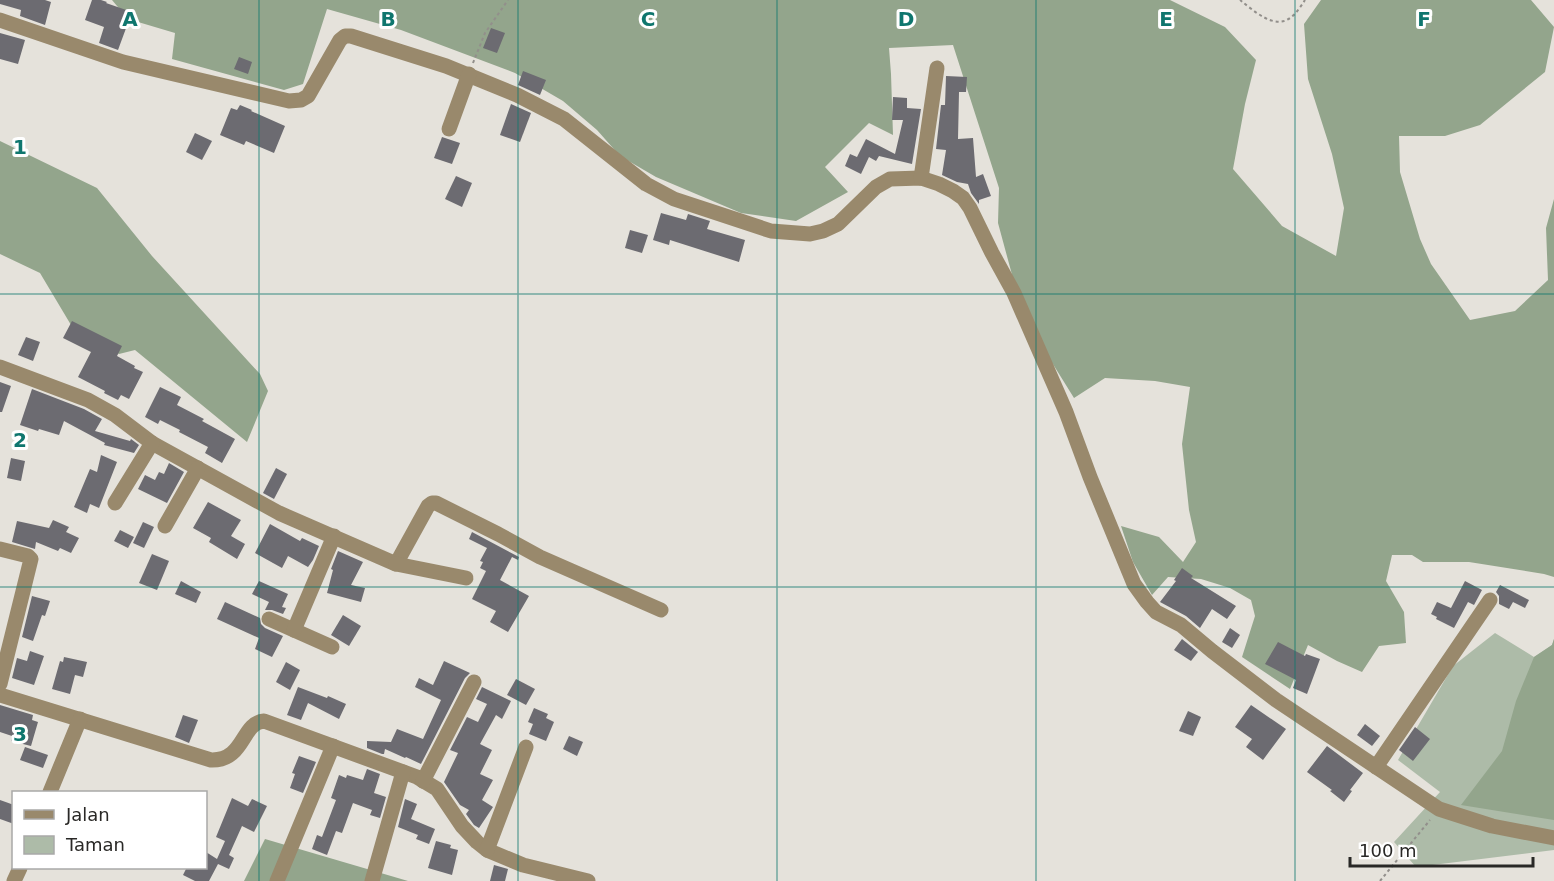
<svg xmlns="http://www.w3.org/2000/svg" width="1554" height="881" font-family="'DejaVu Sans',sans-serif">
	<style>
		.green { fill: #adbba8 }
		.forest { fill: #93a58c }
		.building { fill: #6c6b71 }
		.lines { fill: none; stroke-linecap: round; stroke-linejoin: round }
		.path { stroke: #928f8b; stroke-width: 2; stroke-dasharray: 3 3; stroke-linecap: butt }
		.minor { stroke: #99896c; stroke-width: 15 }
		.grid { fill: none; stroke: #0f766e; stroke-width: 1.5; stroke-opacity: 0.55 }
		.grid-label { font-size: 20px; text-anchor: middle; font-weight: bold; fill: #0f766e; stroke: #fff; stroke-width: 6; stroke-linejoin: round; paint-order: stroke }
	</style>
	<rect width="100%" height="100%" fill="#e5e2db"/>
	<path class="green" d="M1495 633 1534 657 1552 645 1554 639V850L1416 867 1394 842 1440 792 1398 760 1453 666Z"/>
	<g class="forest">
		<path d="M112 0H1170L1225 27 1256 60 1245 104 1233 169 1282 226 1336 256 1344 208 1332 154 1308 79 1304 24 1321 0H1531L1554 27 1545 72 1480 125 1445 136H1399L1400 172 1420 239 1431 264 1470 320 1515 311 1548 280 1546 228 1554 199V577L1544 574 1469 562H1423L1412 555H1392L1386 581 1404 612 1406 643 1379 646 1362 672 1337 661 1308 645 1290 689 1242 657 1255 616 1251 600 1230 588 1201 579 1168 577 1152 595 1133 562 1121 526 1159 537 1183 562 1196 542 1189 510 1182 444 1190 387 1155 381 1105 378 1074 398 1051 361 1014 282 998 223 999 188 953 45 889 48 891 74 893 135 869 123 825 167 848 192 796 221 741 213 656 177 620 156 597 130 563 101 515 73 401 30 327 9 303 84 284 90 172 59 175 33 128 19Z"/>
		<path d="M0 141 97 188 152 256 260 374 268 391 247 442 135 350 119 354 71 325 40 273 0 254Z"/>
		<path d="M1554 639V820L1461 805 1502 751 1516 701 1534 657 1552 645Z"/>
		<path d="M265 839 408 881H244Z"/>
	</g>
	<g class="building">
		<path d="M0 0H45L51 2 45 25 20 16 21 10 0 4Z"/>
		<path d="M92 0H101L107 2 106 3 132 12 118 50 99 43 104 27 85 20Z"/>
		<path d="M491 28 505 33 497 53 483 48Z"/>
		<path d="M0 33 25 40 18 64 0 59Z"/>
		<path d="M239 57 252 62 248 74 234 69Z"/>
		<path d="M523 71 546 80 540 95 518 85Z"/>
		<path d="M946 76 967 77 966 92H959L958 139 973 138 976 177 983 174 991 196 979 200V204L971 193 968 184 957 182 942 175 946 150 936 149 941 105H945Z"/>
		<path d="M893 97 907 98V108L921 109 912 164 879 156 876 161 869 157 861 174 845 166 850 154 857 157 866 139 895 154 903 120H892Z"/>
		<path d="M511 104 531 113 520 142 500 135Z"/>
		<path d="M240 105 252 110 251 111 285 126 274 153 246 141 244 145 220 135 231 108 237 110Z"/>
		<path d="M195 133 212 141 202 160 186 152Z"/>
		<path d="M442 137 460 143 452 164 434 158Z"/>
		<path d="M456 176 472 183 462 207 445 199Z"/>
		<path d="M661 213 686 220 688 214 710 221 707 229 745 240 739 262 670 240 669 245 653 240Z"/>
		<path d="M630 230 648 235 642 253 625 248Z"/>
		<path d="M72 321 122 346 117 356 135 366 134 368 143 372 129 399 121 395 118 400 104 393 105 391 78 377 91 352 63 338Z"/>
		<path d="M26 337 40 342 33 361 18 355Z"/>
		<path d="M0 382 11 386 2 412H0Z"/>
		<path d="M160 387 181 397 177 405 204 419 202 421 235 439 222 463 205 453 208 447 179 432 180 430 160 420 158 424 145 417Z"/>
		<path d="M32 389 84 409 102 419 95 431 130 441 131 439 139 445 134 453 104 445 105 443 64 421 59 435 39 429 38 431 20 425Z"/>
		<path d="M101 455 117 462 99 508 90 504 87 513 74 507 90 469 97 472Z"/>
		<path d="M11 458 25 461 21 481 7 478Z"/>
		<path d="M169 463 184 472 167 503 138 489 145 475 155 480 159 472 164 474Z"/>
		<path d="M276 468 287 474 274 499 263 493Z"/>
		<path d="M208 502 241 520 231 536 245 544 237 559 209 542 211 538 193 528Z"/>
		<path d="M53 520 69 527 66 532 79 538 71 553 60 548 58 551 36 542 35 549 12 542 17 521 49 528Z"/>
		<path d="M143 522 154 527 144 548 133 543Z"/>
		<path d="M270 524 300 541 302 538 319 546 313 560 308 567 288 556 282 568 255 553Z"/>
		<path d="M120 530 134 537 128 548 114 541Z"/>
		<path d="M472 532 519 557 518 560 512 557 500 580 529 596 508 632 490 622 496 611 472 599 486 571 480 568 483 562 480 561 487 548 469 539Z"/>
		<path d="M338 551 363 562 351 585 365 588 361 602 327 593 333 570 331 569Z"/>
		<path d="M152 554 169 561 157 590 139 583Z"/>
		<path d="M1182 568 1193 576 1191 578 1236 606 1227 619 1212 609 1200 628 1186 616 1160 602 1176 581 1174 580Z"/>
		<path d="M181 581 201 592 196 603 175 594Z"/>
		<path d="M259 581 288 594 282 607 286 608 283 614 272 610H265L269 602 252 594Z"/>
		<path d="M1465 581 1482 590 1474 605 1468 602 1454 628 1436 619 1437 617 1431 614 1437 602 1451 608Z"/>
		<path d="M1500 585 1529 600 1525 608 1513 602 1509 609 1499 604V596L1496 592Z"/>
		<path d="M32 596 50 601 45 616 42 615 33 641 22 637Z"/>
		<path d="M225 602 260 618 261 624 265 628 283 636 272 657 255 649 259 638 217 619Z"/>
		<path d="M343 615 361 626 349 646 331 635Z"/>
		<path d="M1230 628 1240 635 1232 648 1222 642Z"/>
		<path d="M1182 639 1198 652 1191 661 1174 650Z"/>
		<path d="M1278 642 1305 656 1306 654 1320 659 1307 694 1293 688 1296 680 1265 664Z"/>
		<path d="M30 651 44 656 34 685 12 678 17 658 27 661Z"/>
		<path d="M64 657 87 662 83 677 75 675 70 694 52 689 60 661 63 662Z"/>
		<path d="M444 661 470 673 465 678 421 764 406 757 405 758 385 749 384 754H382L367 748V741L391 742 397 729 423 739 441 700 415 687 419 678 433 685Z"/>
		<path d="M286 662 300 670 290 690 276 682Z"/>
		<path d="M516 679 535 689 526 705 507 695Z"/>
		<path d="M298 687 327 698 328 696 346 704 339 719 308 703 301 720 287 715Z"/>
		<path d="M482 687 511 701 502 719 496 715 480 744 492 750 480 774 493 780 482 800 493 807 479 828 474 825 466 814 469 810 460 805 444 782 458 753 450 750 467 717 478 722 487 704 476 699Z"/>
		<path d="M0 705 33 715 32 720 38 722 31 746 11 741 12 736 0 732Z"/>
		<path d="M1251 705 1286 729 1263 760 1246 747 1252 739 1235 727Z"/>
		<path d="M534 708 548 714 546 718 554 722 546 741 529 734 533 724 528 722Z"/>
		<path d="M1188 711 1201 717 1193 736 1179 731Z"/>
		<path d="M183 715 198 720 189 743 175 737Z"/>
		<path d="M1365 724 1380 736 1372 746 1357 735Z"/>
		<path d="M1415 727 1430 739 1413 761 1399 750Z"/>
		<path d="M569 736 583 742 577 756 563 749Z"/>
		<path d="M1327 746 1363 773 1350 790 1352 791 1344 802 1330 791 1332 790 1307 772Z"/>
		<path d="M25 747 48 755 43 768 20 760Z"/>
		<path d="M299 756 316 762 303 793 290 788 295 774 292 773Z"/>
		<path d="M367 769 380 774 374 793 386 797 380 818 370 815 372 810 353 803 342 833 336 831 327 855 312 849 317 835 322 837 336 800 331 798 339 775 346 778 347 775 363 780Z"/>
		<path d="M232 798 248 806 252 799 267 806 254 832 242 826 229 855 234 858 229 869 218 864 209 881H195L183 875 187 867H206V852L217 859 225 841 216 837Z"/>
		<path d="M405 799 417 804 411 819 435 829 429 844 416 839 418 835 398 827Z"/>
		<path d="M0 800 14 805V824L0 819Z"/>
		<path d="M436 841 451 845 450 848 458 850 452 875 428 868Z"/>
		<path d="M494 865 508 869 505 881H490Z"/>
	</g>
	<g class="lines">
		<g class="path">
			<path d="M1240 0C1253 10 1274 30 1290 18 1296 14 1301 6 1305 0"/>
			<path d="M473 63 485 33 508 0"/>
			<path d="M1380 881 1430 820"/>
		</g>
		<g class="minor">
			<path d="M0 20 123 62 289 101 301 100 308 96 340 40 345 36H351L446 66 517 95 564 119 646 184 674 199 771 231 810 234 823 231 838 224 876 187 890 179 921 178 939 184 953 191 963 198 970 208 992 253 1014 293 1066 412 1090 477 1134 584 1147 602 1156 612 1181 625 1212 651 1276 700 1439 809 1492 826 1554 838"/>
			<path d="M449 129 469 74"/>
			<path d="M921 178 937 68"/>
			<path d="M0 367 88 400 115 415 152 443 279 513 396 564 428 506 432 503H436L498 534 540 557 661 610"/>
			<path d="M115 503 152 443"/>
			<path d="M165 526 198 468"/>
			<path d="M0 549 28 556 31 559 0 684"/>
			<path d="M396 564 466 578"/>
			<path d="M269 619 332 647"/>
			<path d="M294 630 334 536"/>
			<path d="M0 695 211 760C245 761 241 723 264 721L417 777 437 789 462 826 477 842 487 850 523 865 588 881"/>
			<path d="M1376 767 1490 600"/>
			<path d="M423 781 474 682"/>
			<path d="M50 792 80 719"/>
			<path d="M487 850 526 747"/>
			<path d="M14 881 20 868"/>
			<path d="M277 881 333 746"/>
			<path d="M372 881 403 772"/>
		</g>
	</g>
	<path class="grid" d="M259 0V881M518 0V881M777 0V881M1036 0V881M1295 0V881M0 294H1554M0 587H1554"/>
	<g class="grid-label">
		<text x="130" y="26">A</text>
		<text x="388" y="26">B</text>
		<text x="648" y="26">C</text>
		<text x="906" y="26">D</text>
		<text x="1166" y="26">E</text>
		<text x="1424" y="26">F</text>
		<text x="20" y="154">1</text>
		<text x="20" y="447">2</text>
		<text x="20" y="741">3</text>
	</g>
	<rect x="12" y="791" width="195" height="78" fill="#ffffff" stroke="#a9a9a8" stroke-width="1.5"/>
	<rect x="24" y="810" width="30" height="9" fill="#99896c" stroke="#a9a9a8" stroke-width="1.5"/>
	<text x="66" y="821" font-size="18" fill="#292826">Jalan</text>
	<rect x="24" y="836" width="30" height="18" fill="#adbba8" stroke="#a9a9a8" stroke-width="1.5"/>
	<text x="66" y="851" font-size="18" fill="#292826">Taman</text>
	<path d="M1350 857v9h183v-9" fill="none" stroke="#292826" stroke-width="3"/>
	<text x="1359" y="857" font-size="18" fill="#292826" stroke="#ffffff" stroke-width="4.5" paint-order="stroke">100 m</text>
</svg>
